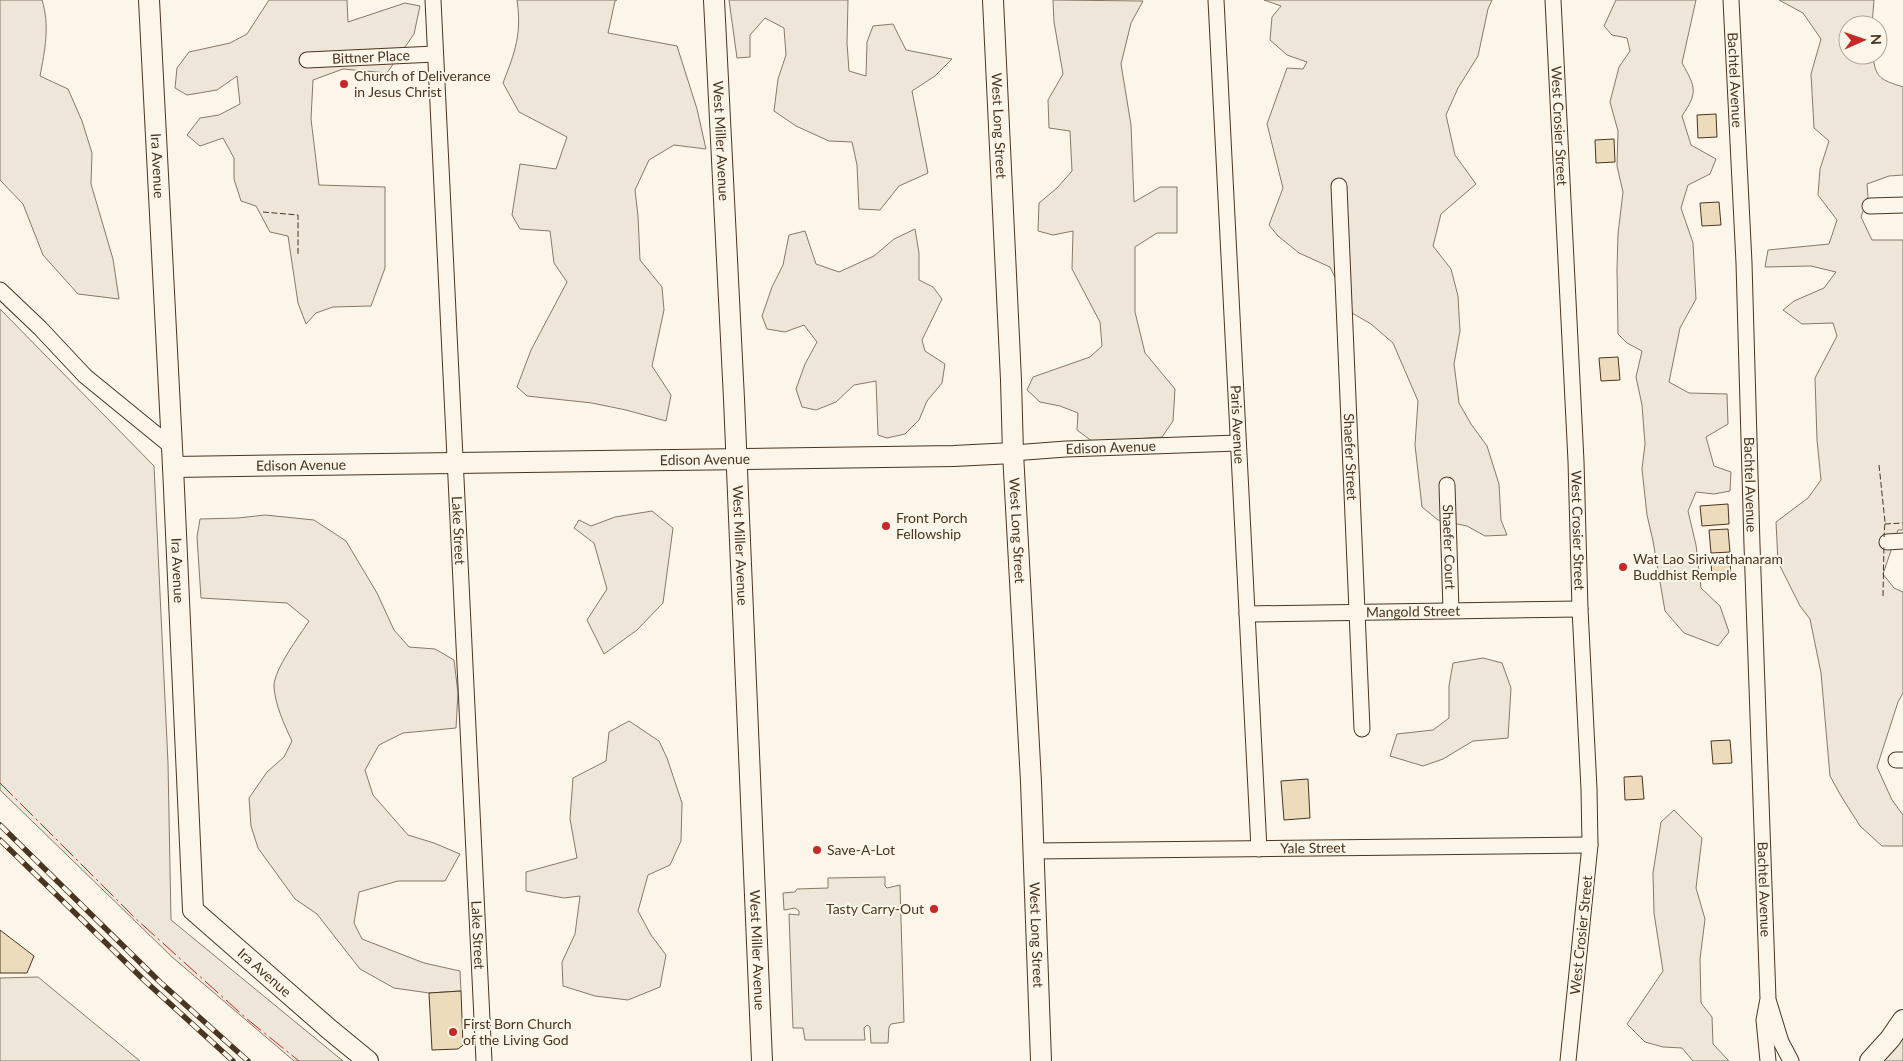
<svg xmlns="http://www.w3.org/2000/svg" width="1903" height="1061" font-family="Lato,sans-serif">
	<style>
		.green { fill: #ede6d9; stroke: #887966 }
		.parking { fill: #ede7d9; stroke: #887966 }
		.building { fill: #ecdcbc; stroke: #4a3520 }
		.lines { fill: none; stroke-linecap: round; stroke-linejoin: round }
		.street-casing { stroke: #4a3520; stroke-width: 17 }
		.secondary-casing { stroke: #4a3520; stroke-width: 22 }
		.street { stroke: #fbf6e9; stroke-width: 15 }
		.secondary { stroke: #fbf6e9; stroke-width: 20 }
		.rail-casing { stroke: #4a3520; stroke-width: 5.5 }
		.rail { stroke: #fbf6e9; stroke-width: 4; stroke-dasharray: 11; stroke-linecap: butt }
		.fence { stroke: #4a3520; stroke-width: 1; stroke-dasharray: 6 2.5; stroke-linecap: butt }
		.power { stroke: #c62828; stroke-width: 1; stroke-dasharray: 18 4 2.5 4; stroke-linecap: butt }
		.poi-dot { fill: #c62828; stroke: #fbf6e9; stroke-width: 2 }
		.labels { text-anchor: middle; stroke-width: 4; stroke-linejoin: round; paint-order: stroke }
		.street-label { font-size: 14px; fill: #4a3520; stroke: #fbf6e9 }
		.poi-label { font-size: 14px; fill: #4a3520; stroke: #fbf6e9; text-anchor: start }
	</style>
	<rect width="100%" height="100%" fill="#fbf6e9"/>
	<g class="green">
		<path d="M0 0H42C50 25 45 50 40 76L68 89 82 121 92 153 91 184 113 259 119 299 78 294 43 255 23 204 0 180Z"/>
		<path d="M269 0H347L348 22 405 3 420 6 414 34 387 73 343 69 313 80 311 119 319 185 385 187V268L371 306 333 307 316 313 306 324 298 303 288 236 270 232 256 206 241 201 234 179V158L223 138 200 146 187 135 200 118 219 115 240 104 237 76 217 90 187 95 175 88 177 68 189 52 230 43 247 34Z"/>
		<path d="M517 0H617L615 1 608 33 677 46 697 109 706 149 674 145 649 160 635 190 638 216 640 260 662 287 664 310 652 366 671 395 666 421 626 410 592 403 527 396 517 387 531 350 567 282 554 263 550 231 520 229 512 215 520 164 556 169 567 137 519 112 503 83C515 52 522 34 517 0Z"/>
		<path d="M729 0H848L847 43 849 71 866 76 867 42 873 26 893 24 906 50 952 59 935 76 912 91 928 173 899 186 880 210 859 209 857 165 852 142 829 141 796 126 774 111 778 79 786 55 784 28 765 18 750 35V57L737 58Z"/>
		<path d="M1053 0 1143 1 1131 23 1121 64 1131 125 1134 202 1160 187H1177V233H1157L1135 247V312L1145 353 1175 389 1173 421 1162 437 1093 442 1077 430 1078 413 1060 406 1040 402 1027 390 1033 377 1090 357 1102 346 1100 322 1072 269 1073 231 1053 235 1038 231 1039 203 1057 188 1072 171 1070 131 1049 128 1048 100 1063 74 1054 22Z"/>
		<path d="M1264 0H1492L1488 9 1478 56 1458 88 1446 115 1455 155 1476 184 1441 214 1433 246 1451 269 1458 296 1460 331 1454 364 1459 403 1471 424 1487 446 1499 484 1501 520 1507 535 1485 536 1467 526 1438 520 1422 507 1415 445 1418 401 1393 343 1371 324 1352 313 1330 267 1299 253 1278 236 1269 225 1283 188 1267 124 1287 68 1303 69 1307 62 1287 55 1270 40 1272 17 1281 6Z"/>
		<path d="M1616 0H1696L1682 63C1696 88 1698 92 1682 116L1691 145 1716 159 1710 174 1688 185 1681 208 1693 243 1696 299 1680 328 1669 382 1689 393 1727 394 1728 424 1706 437 1714 466 1731 472 1730 491 1714 494 1696 492 1688 511 1696 545 1701 588 1720 606 1729 632 1718 646 1684 633 1665 611 1653 541 1647 515 1642 469 1645 444 1642 405 1636 377 1642 351 1627 343 1618 334 1617 270 1618 234 1623 192 1617 166 1618 131 1610 102 1619 67 1630 51 1627 38 1612 35 1604 26Z"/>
		<path d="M1779 0H1874L1872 25H1848V55H1873C1875 79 1882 80 1903 87V175L1889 176 1867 184 1868 197 1861 217 1872 240H1903V530H1898L1883 574 1894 588 1903 592V693L1898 702 1877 767 1892 800 1903 815V846H1882L1860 826 1841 796 1830 776 1821 673 1810 619 1800 606 1778 562 1776 522 1808 498 1821 480 1817 440 1815 378 1837 336 1833 323 1802 324 1783 310 1794 301 1824 288 1836 272 1811 266 1765 267 1768 250 1829 244 1837 220 1818 195 1820 169 1829 141 1814 128 1811 74 1821 39 1803 13Z"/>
		<path d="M915 229 919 253V280L933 287 942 299 922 340 925 351 945 364 942 383 927 401 919 420 905 434 887 438 878 435 876 381 854 385 836 402 816 410 802 407 796 389 805 364 817 342 804 325 785 332 767 329 762 316 772 287 783 265 789 235 805 231 816 264 839 272 874 256 894 239Z"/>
		<path d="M0 309 154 466 168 763 171 920 343 1061H294L172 957 0 790Z"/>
		<path d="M652 511 673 528 663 603 637 630 604 654 587 620 607 589 594 543 574 528 579 520 591 526 615 517Z"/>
		<path d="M265 515 314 520 346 541 377 593 394 630 409 647 435 649 454 660 458 693 456 728 403 733 379 745 365 770 373 795 408 835 434 843 460 854 445 881H398L359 892 354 923 362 939 424 963 460 971 461 991 429 993 394 988 360 969 317 914 295 899 258 848 251 826 249 798 267 772 284 757 292 741C284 724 275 705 274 686 274 669 300 635 309 621L287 603 201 598 197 537 200 519 238 518Z"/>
		<path d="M1483 658 1502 663 1511 688 1508 738 1473 741 1443 759 1423 766 1390 756 1397 734 1433 730 1449 718V686L1453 663Z"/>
		<path d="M629 721 659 741 667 758 682 803 681 841 670 865 648 875 638 911 651 935 666 955 660 987 628 1000 595 996 563 986 562 962 575 934 580 896 564 898 526 891V872L577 858 570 819 573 778 606 761 609 732Z"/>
		<path d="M1674 810 1702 838 1696 888 1705 919 1700 959 1701 1003 1712 1017 1713 1044 1729 1061H1693L1682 1048 1663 1047 1645 1042 1627 1024 1663 971 1654 913 1653 873 1661 822Z"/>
		<path d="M1903 1029V1061H1875Z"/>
	</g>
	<g class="parking">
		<path d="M885 877V886L887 888 900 885 904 1022 891 1024 889 1027 888 1043H871L870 1027 867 1025 864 1028 865 1040H805L803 1028H793L789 914 799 915V911L795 908 784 910 783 893 795 892 797 889 828 888V878Z"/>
		<path d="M38 977 140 1061H0V978Z"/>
	</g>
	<g class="building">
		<path d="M1716 114 1717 137 1698 138 1697 115Z"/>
		<path d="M1614 139 1615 162 1596 163 1595 140Z"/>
		<path d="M1719 202 1721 225 1702 226 1700 203Z"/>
		<path d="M1618 357 1620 380 1601 381 1599 358Z"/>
		<path d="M1728 504 1729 524 1702 526 1700 506Z"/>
		<path d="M1728 529 1730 552 1711 553 1709 530Z"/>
		<path d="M1730 557 1731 580 1712 581 1711 558Z"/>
		<path d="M1730 740 1732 763 1713 764 1711 741Z"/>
		<path d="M1642 776 1644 799 1625 800 1624 777Z"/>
		<path d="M1308 779 1310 818 1284 820 1281 781Z"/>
		<path d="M0 930 34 956 27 973H0Z"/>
		<path d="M461 991 463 1045 458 1049 432 1050 429 993Z"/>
	</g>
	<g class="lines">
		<g class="street-casing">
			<g id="street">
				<path id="s1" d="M433 0 484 1061"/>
				<path id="s2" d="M1216 0 1259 849"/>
				<path id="s3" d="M1553 0 1576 461 1580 609 1589 789 1590 845 1568 1061"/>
				<path id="s4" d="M1731 0 1744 263 1752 545 1768 999 1764 1020 1768 1061"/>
				<path id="s5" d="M307 60 435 54"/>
				<path id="s6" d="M1339 186 1362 729"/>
				<path d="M1870 206 1903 205"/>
				<path d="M0 290 40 328 85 376 172 447"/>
				<path id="s7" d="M1013 453 1066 449 1238 443"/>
				<path id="s8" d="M1447 485 1451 610"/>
				<path d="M1887 542 1903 541"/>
				<path id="s9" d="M1247 614 1580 609"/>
				<path d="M1896 760H1903"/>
				<path id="s10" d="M1034 851 1590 845"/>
				<path d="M1769 1003 1781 1042 1791 1061"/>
			</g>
		</g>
		<g class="secondary-casing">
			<g id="secondary">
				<path id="s11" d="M149 0 173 467 193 910 329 1029 368 1061"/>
				<path id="s12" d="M714 0 734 399 762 1061"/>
				<path id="s13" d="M993 0 1011 380 1013 453 1031 782 1041 1061"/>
				<path id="s14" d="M173 467 954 456 1013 453"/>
				<path d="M1870 1061 1890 1039 1903 1020"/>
			</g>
		</g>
		<use href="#street" class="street"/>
		<use href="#secondary" class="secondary"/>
		<g class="rail-casing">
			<g id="rail">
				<path d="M0 825 160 982 248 1061"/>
				<path d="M0 840 145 981 233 1061"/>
			</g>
		</g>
		<use href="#rail" class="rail"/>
		<g class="fence">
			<path d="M263 212 298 215V254"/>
			<path d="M1879 465 1885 522 1884 537"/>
			<path d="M1885 524 1903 523"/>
			<path d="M1883 596 1884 545"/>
		</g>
		<path class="power" d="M0 783 135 918 247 1019 299 1061"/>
	</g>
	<g class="poi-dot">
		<circle cx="344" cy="84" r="5"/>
		<circle cx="886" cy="526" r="5"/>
		<circle cx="1623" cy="567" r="5"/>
		<circle cx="817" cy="850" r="5"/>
		<circle cx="934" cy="909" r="5"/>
		<circle cx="453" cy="1032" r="5"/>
	</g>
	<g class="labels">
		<g class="street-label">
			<text dy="5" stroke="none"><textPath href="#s5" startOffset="64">Bittner Place</textPath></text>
			<text dy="5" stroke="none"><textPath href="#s4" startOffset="80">Bachtel Avenue</textPath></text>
			<text dy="5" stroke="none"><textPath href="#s13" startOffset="126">West Long Street</textPath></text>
			<text dy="5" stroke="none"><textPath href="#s3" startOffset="126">West Crosier Street</textPath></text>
			<text dy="5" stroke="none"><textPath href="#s12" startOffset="141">West Miller Avenue</textPath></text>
			<text dy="5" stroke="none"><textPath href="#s11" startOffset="166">Ira Avenue</textPath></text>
			<text dy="5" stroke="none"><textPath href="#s2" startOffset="425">Paris Avenue</textPath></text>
			<text dy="5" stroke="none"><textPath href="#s7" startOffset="98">Edison Avenue</textPath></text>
			<text dy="5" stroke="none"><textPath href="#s6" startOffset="271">Shaefer Street</textPath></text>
			<text dy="5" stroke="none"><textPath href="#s14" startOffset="532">Edison Avenue</textPath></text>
			<text dy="5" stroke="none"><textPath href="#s14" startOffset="128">Edison Avenue</textPath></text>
			<text dy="5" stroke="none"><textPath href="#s4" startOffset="485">Bachtel Avenue</textPath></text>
			<text dy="5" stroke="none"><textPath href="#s13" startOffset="531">West Long Street</textPath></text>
			<text dy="5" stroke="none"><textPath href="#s1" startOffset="531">Lake Street</textPath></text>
			<text dy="5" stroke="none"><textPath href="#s3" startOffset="531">West Crosier Street</textPath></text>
			<text dy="5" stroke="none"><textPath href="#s12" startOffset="546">West Miller Avenue</textPath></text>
			<text dy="5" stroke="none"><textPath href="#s8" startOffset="62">Shaefer Court</textPath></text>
			<text dy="5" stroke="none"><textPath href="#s11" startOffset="571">Ira Avenue</textPath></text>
			<text dy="5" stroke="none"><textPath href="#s9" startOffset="166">Mangold Street</textPath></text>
			<text dy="5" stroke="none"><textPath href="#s10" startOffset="279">Yale Street</textPath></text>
			<text dy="5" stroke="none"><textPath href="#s4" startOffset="890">Bachtel Avenue</textPath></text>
			<text dy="5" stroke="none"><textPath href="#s1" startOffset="936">Lake Street</textPath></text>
			<text dy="5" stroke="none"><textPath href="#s13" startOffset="936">West Long Street</textPath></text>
			<text transform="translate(1581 935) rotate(-84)" y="5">West Crosier Street</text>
			<text dy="5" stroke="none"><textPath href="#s12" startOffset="951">West Miller Avenue</textPath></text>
			<text dy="5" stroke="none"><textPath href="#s11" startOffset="1006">Ira Avenue</textPath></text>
		</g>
		<g class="poi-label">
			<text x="354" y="81">Church of Deliverance<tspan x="354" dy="16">in Jesus Christ</tspan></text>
			<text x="896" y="523">Front Porch<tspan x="896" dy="16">Fellowship</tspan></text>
			<text x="1633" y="564">Wat Lao Siriwathanaram<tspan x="1633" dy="16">Buddhist Remple</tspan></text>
			<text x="827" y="855">Save-A-Lot</text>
			<text x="924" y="914" text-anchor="end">Tasty Carry-Out</text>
			<text x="463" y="1029">First Born Church<tspan x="463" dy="16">of the Living God</tspan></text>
		</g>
	</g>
	<g transform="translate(1863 40) rotate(88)"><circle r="24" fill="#fbf6e9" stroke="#b4a999"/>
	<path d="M0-4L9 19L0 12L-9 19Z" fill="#c62828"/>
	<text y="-8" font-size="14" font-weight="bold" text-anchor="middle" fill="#4a3520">N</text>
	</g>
</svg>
